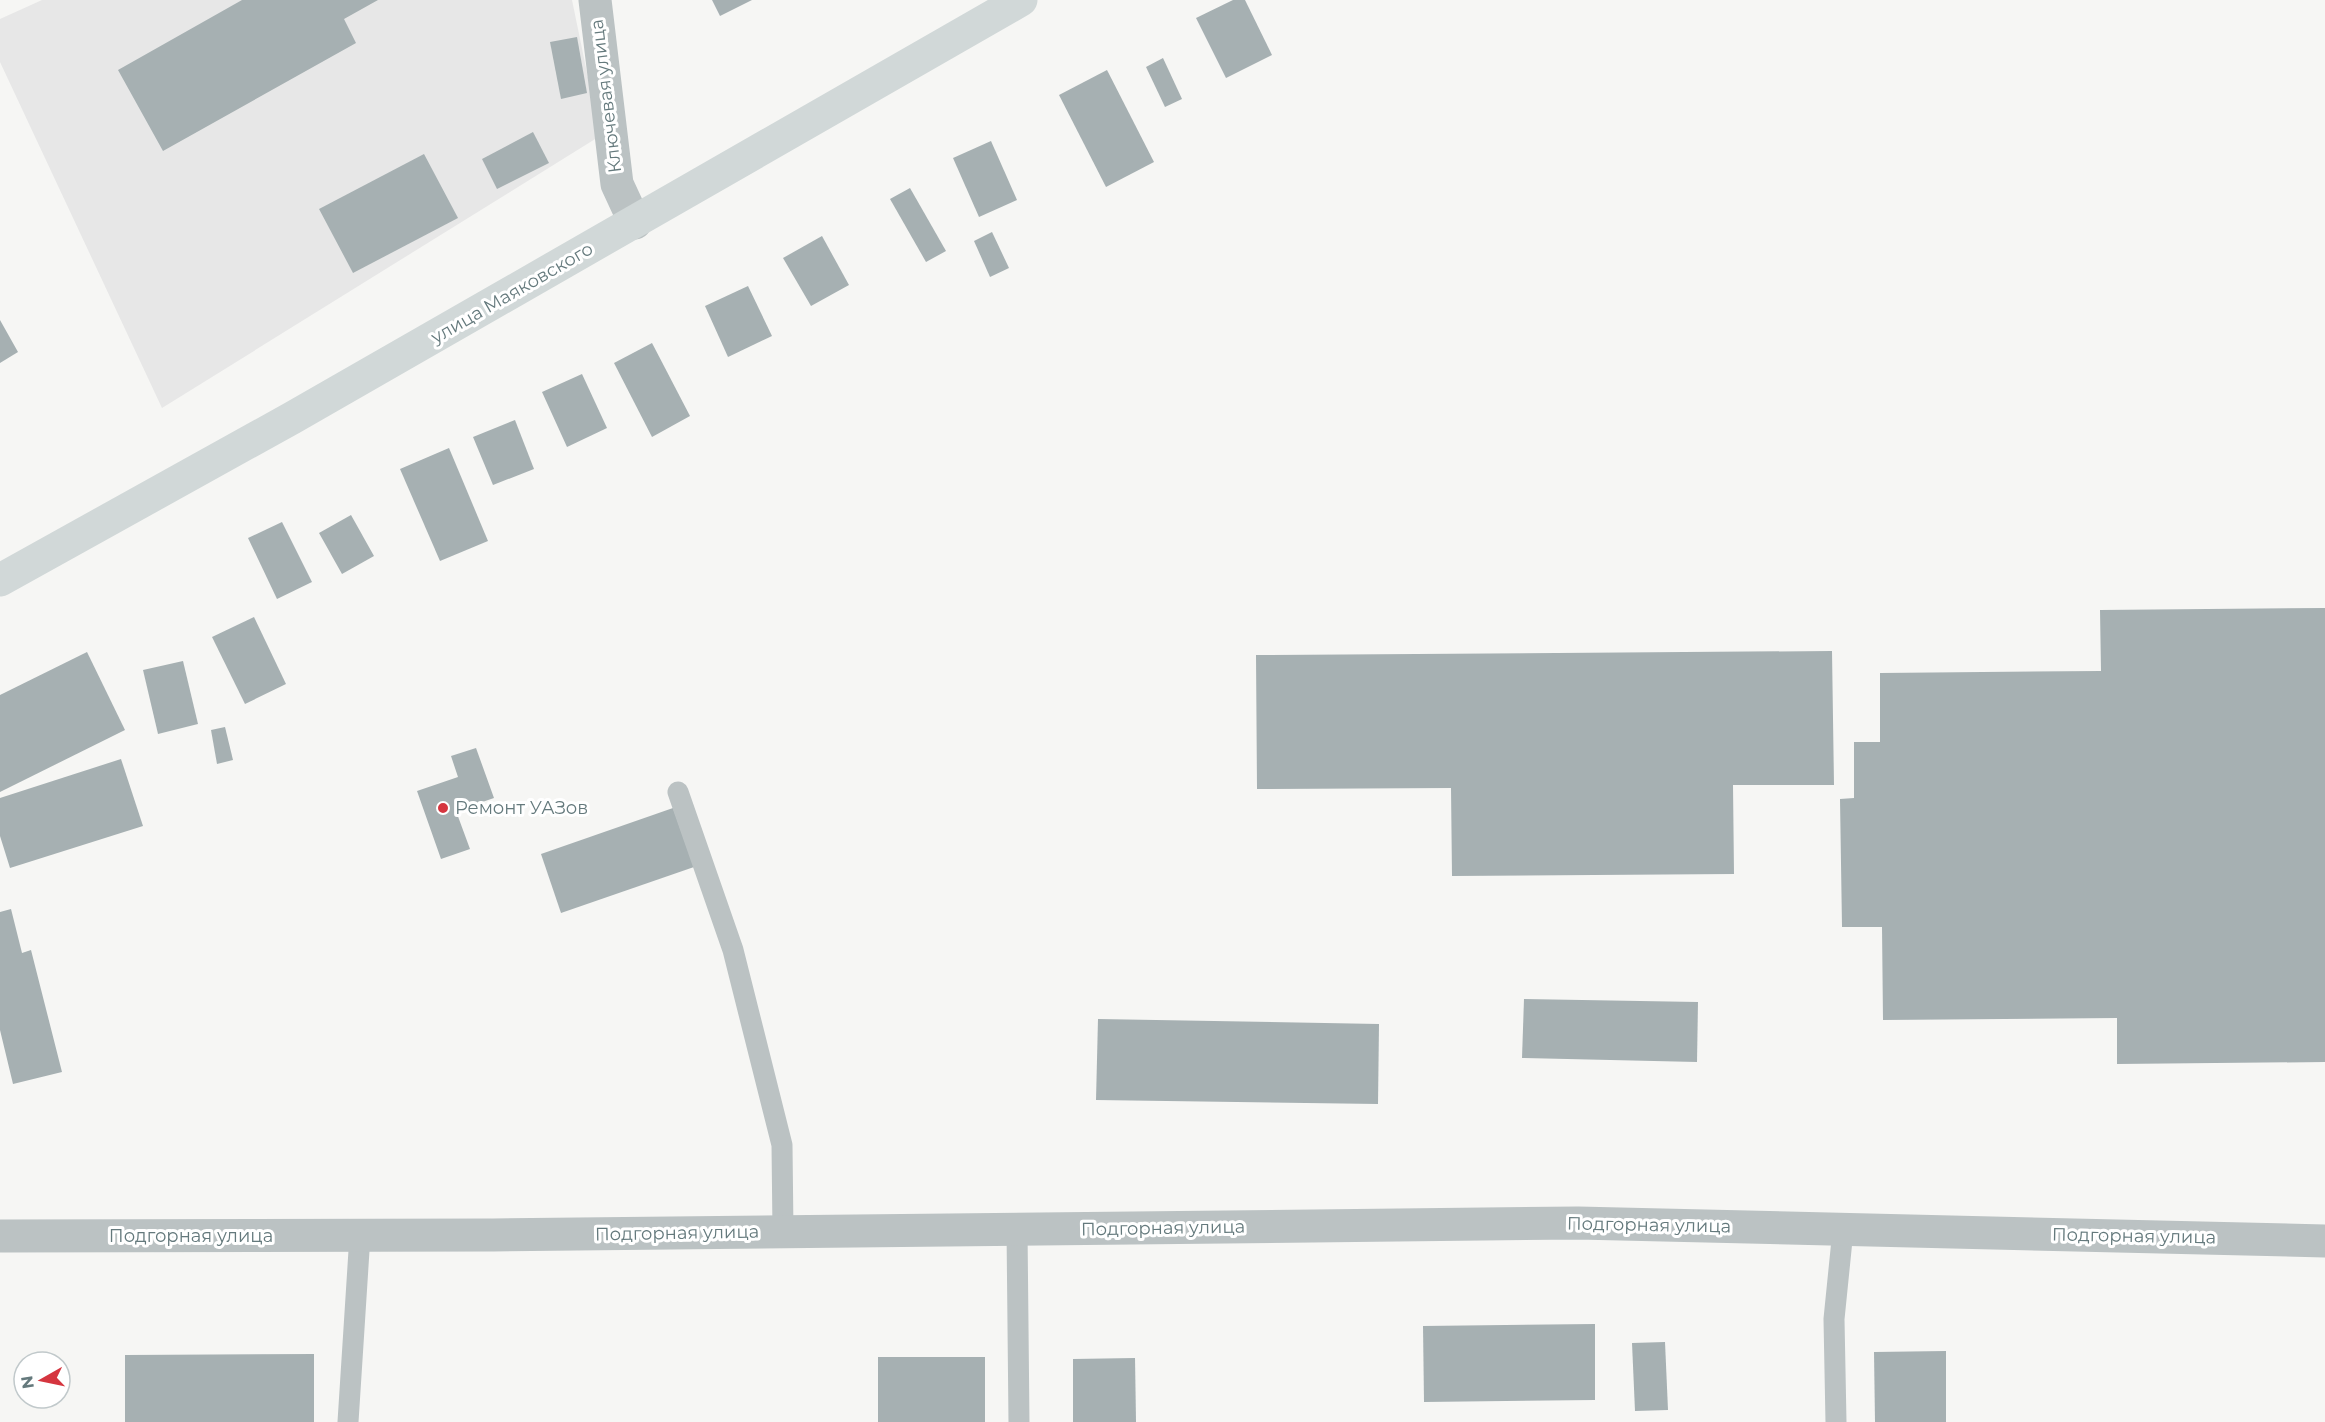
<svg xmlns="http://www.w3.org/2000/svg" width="2325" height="1422" font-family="Montserrat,sans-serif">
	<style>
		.built { fill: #e7e7e7 }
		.building { fill: #a6b0b2 }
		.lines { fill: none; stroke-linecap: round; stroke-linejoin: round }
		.lane { stroke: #bbc2c3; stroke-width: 21 }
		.street { stroke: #bbc2c3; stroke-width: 33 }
		.secondary { stroke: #d1d8d8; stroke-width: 33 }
		.poi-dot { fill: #d5353f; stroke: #fff; stroke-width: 2 }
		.labels { text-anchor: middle; stroke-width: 6; stroke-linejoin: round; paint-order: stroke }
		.street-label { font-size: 18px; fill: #64797c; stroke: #fff }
		.poi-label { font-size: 18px; fill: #64797c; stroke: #fff; text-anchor: start }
	</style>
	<rect width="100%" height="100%" fill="#f6f6f4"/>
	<path class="built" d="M42 0H572L600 136 162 408 0 62V19Z"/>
	<g class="building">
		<path d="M242 0H378L344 19 356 43 163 151 118 70Z"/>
		<path d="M712 0H752L720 16Z"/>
		<path d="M1233 0H1245L1272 55 1226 78 1196 18Z"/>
		<path d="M577 37 587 93 561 99 550 42Z"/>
		<path d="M1163 58 1182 99 1165 107 1146 67Z"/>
		<path d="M1107 70 1154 162 1106 187 1059 95Z"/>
		<path d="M533 132 549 163 497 189 482 159Z"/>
		<path d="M991 141 1017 200 979 217 953 158Z"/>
		<path d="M424 154 458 218 353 273 319 209Z"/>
		<path d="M910 188 946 251 926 262 890 199Z"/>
		<path d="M992 232 1009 268 990 277 974 241Z"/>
		<path d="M822 236 849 285 811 306 783 258Z"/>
		<path d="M748 286 772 336 728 357 705 306Z"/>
		<path d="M0 320 18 352 0 363Z"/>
		<path d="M652 343 690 416 652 437 614 363Z"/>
		<path d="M582 374 607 428 567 447 542 392Z"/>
		<path d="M515 420 534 469 493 485 473 437Z"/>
		<path d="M449 448 488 541 440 561 400 469Z"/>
		<path d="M351 515 374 556 342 574 319 533Z"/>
		<path d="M282 522 312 582 277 599 248 538Z"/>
		<path d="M2325 608V1062L2117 1064V1018L1883 1020 1882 927H1842L1840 799 1854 798V742H1880V673L2101 671 2100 610Z"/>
		<path d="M254 617 286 684 245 704 212 637Z"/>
		<path d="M1832 651 1834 785H1733L1734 874 1452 876 1451 788 1257 789 1256 655Z"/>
		<path d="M87 652 125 730 0 792V695Z"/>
		<path d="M183 661 198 724 158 734 143 670Z"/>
		<path d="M225 727 233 760 217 764 211 730Z"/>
		<path d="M476 748 494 798 456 811 470 849 441 859 417 791 458 777 451 756Z"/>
		<path d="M121 759 143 826 10 868 0 836V798Z"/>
		<path d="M673 808 694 867 561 913 541 854Z"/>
		<path d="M11 909 22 953 31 950 62 1072 13 1084 0 1030V912Z"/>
		<path d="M1524 999 1698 1002 1697 1062 1522 1058Z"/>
		<path d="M1098 1019 1379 1024 1378 1104 1096 1100Z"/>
		<path d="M1595 1324V1400L1424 1402 1423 1326Z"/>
		<path d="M1665 1342 1668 1410 1635 1411 1632 1343Z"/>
		<path d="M1946 1351V1422H1875L1874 1352Z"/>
		<path d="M314 1354V1422H125V1355Z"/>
		<rect x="878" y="1357" width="107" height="65"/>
		<path d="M1135 1358 1136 1422H1073V1359Z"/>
	</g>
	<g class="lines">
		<g class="lane">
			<path d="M678 792 733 950 782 1145 783 1232"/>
			<path d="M1017 1229 1019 1422"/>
			<path d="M348 1422 360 1235"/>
			<path d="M1836 1422 1834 1319 1843 1230"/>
		</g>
		<g class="street">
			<path d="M595 0 617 184 635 223"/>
			<path d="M0 1236 493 1235 1578 1223 2325 1241"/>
		</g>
		<path class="secondary" d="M0 580 292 418 1021 0"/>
	</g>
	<circle class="poi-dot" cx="443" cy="808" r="6"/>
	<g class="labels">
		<g class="street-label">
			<text transform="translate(606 96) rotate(-97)" y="6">Ключевая улица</text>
			<text transform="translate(512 293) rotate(-30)" y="6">улица Маяковского</text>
			<text transform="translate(1649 1225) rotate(1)" y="6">Подгорная улица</text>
			<text transform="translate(1163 1228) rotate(-1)" y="6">Подгорная улица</text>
			<text transform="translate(677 1233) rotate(-1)" y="6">Подгорная улица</text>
			<text x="191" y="1242">Подгорная улица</text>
			<text transform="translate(2134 1236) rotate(1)" y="6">Подгорная улица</text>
		</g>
		<g class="poi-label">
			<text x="455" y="814">Ремонт УАЗов</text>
		</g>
	</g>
	<g transform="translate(42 1380) rotate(261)"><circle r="28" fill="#ffffff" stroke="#c1c9cb" stroke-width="1.5"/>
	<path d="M0-4.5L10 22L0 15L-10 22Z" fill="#d5353f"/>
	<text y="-9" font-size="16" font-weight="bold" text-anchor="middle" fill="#64797c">N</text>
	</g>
</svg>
